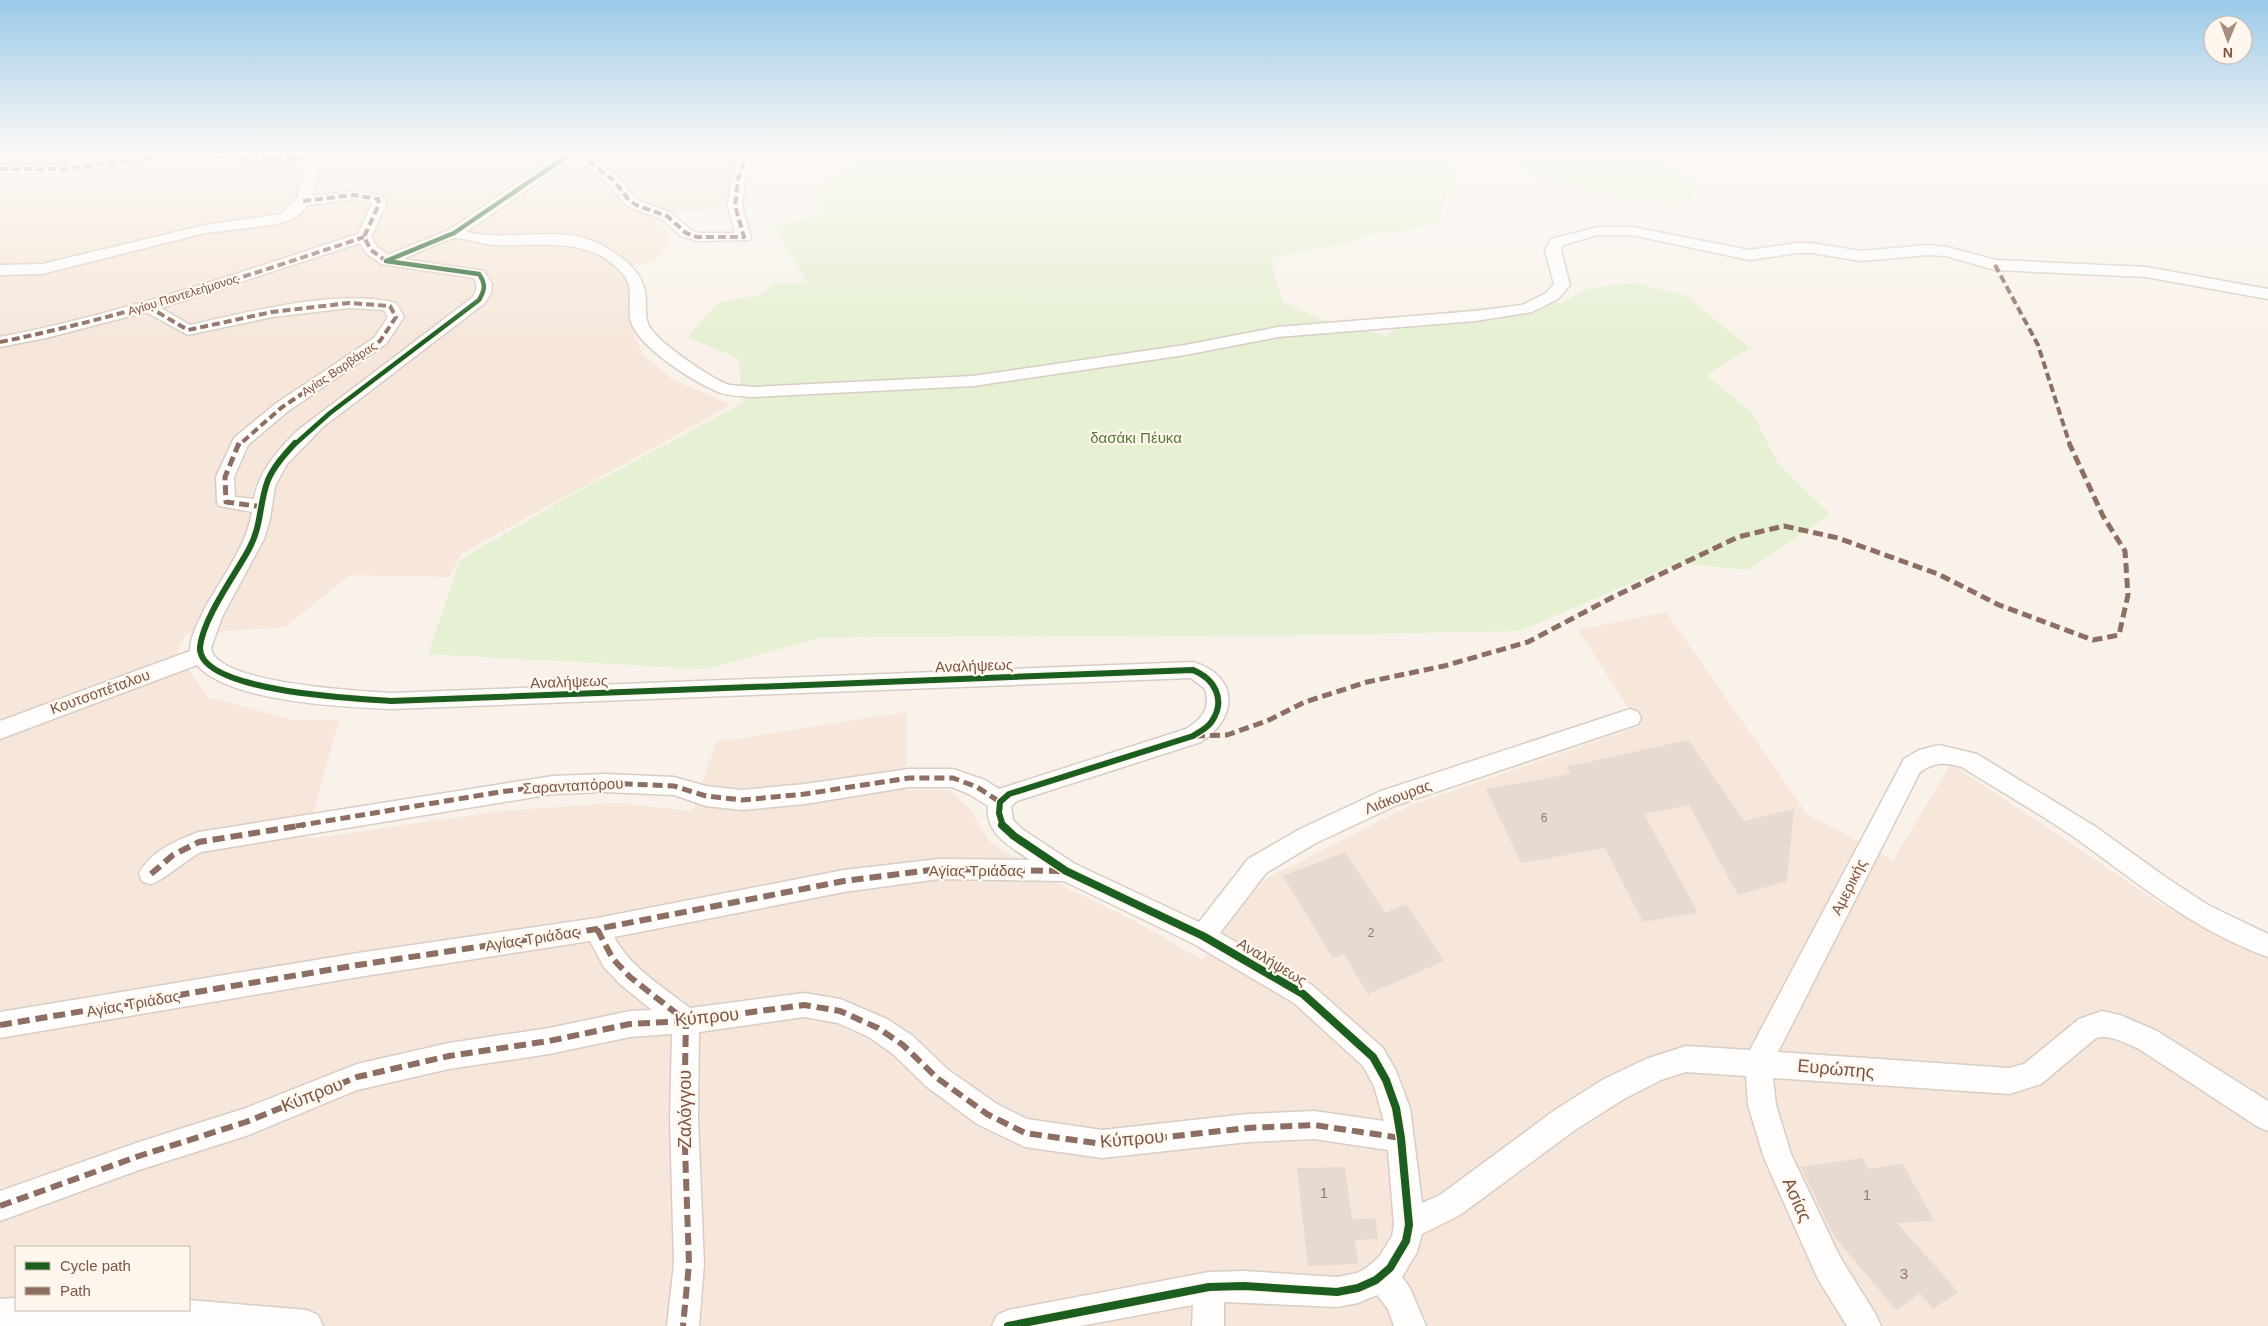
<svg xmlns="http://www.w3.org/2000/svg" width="2268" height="1326" font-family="Helvetica,sans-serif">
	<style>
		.residential { fill: #f6e7da; fill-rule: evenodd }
		.green { fill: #e6f0d3 }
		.building { fill: #e6dad1 }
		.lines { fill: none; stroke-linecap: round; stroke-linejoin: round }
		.street-casing { stroke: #d8cdc6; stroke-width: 3 }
		.street { fill: #fefdfc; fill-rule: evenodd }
		.quiet-far2 { stroke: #8d6e63; stroke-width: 4; stroke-dasharray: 8 4; stroke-linecap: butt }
		.quiet-far1 { stroke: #8d6e63; stroke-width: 5; stroke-dasharray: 10 5; stroke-linecap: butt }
		.quiet { stroke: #8d6e63; stroke-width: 6; stroke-dasharray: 12 6; stroke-linecap: butt }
		.cycleway-far2-casing { stroke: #fff7ed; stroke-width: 7 }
		.cycleway-far1-casing { stroke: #fff7ed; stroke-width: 9 }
		.cycleway-casing { stroke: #fff7ed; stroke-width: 11 }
		.cycleway-far2 { stroke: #1b5e20; stroke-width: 4.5 }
		.cycleway-far1 { stroke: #1b5e20; stroke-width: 6 }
		.cycleway { stroke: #1b5e20; stroke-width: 8 }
		.labels { text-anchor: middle; stroke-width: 4.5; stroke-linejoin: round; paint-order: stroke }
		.far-street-label { font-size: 12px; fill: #7b5646; stroke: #fff7ed }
		.number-label { font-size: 12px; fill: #98796b }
		.park-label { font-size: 15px; fill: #517b3b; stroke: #fff7ed }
		.street-label { font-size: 15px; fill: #7b5646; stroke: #fff7ed }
		.near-number-label { font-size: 15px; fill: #98796b }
		.near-street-label { font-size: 18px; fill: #7b5646; stroke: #fff7ed }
	</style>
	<rect width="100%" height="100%" fill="#f9f2ea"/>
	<path class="residential" d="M0 154H823L821 158 736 168 729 209 649 214 672 238 654 261 615 271 627 281 631 325 642 354 673 380 731 405 461 554 449 577 350 575 285 627 186 634 177 652 207 697 294 720H339L306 839 501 811 616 803 693 811 716 742 906 712V790H948L969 808 989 841 1048 879 1131 919 1202 960 1262 881 1409 806 1640 726 1578 630 1666 612 1807 814 1893 860 1951 764 2167 908 2268 958V1326H0ZM16 1247H189V1310H16Z"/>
	<g class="green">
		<path d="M882 154H1456L1453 172 1438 223 1405 231 1373 234 1342 244 1270 258 1283 302 1320 319 1387 336 1412 316 1473 308 1561 303 1589 288 1633 283 1685 295 1750 348 1706 375 1752 413 1779 465 1830 514 1748 570 1677 563 1520 631 1308 635 823 637 706 669 428 654 460 560 575 493 743 403 739 359 688 337 717 303 758 295 777 283H807L774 226 827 213 816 199 829 181 858 160Z"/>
		<path d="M1499 154H1669L1668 166 1697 183 1691 203 1632 201 1582 186 1535 176 1501 158Z"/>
	</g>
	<g class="building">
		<path d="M1688 740 1744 821 1794 809 1787 881 1738 895 1689 805 1644 814 1698 913 1643 922 1605 848 1521 863 1486 789 1571 774 1566 767Z"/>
		<path d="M1345 852 1385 913 1406 904 1444 961 1368 994 1344 954 1333 958 1283 876Z"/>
		<path d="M1862 1158 1868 1169 1903 1164 1934 1221 1897 1223 1958 1292 1933 1309 1920 1293 1896 1310 1834 1236 1801 1167Z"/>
		<path d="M1345 1167 1352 1219 1375 1218 1378 1239 1355 1240 1358 1264 1308 1266 1297 1168Z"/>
	</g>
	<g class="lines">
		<g class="street-casing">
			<g id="street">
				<path d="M139 154H179L172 158C112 164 62 176 0 173V165H62Z"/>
				<path d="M196 154 251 156 336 154 334 157 322 161 312 196 354 191 383 196 386 204 371 237 377 247 388 255 449 230 561 154H587L618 177 633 196 641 202 672 213 691 230 699 233H735L728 206 731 179 740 154H754L745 179 742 206 751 237 749 240 697 241 681 236 662 219 631 208 623 202 608 183 574 157 466 232C510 243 564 222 605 247 625 259 644 272 646 298 646 306 645 316 648 324 655 341 713 380 730 385 737 386 746 386 753 387L973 376 1185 345 1278 327 1475 311 1522 305 1546 293 1554 284 1545 250 1551 239 1598 227H1632L1749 250 1797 243H1812L1861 251 1928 245 1947 247 1996 260 2146 267 2268 289V299L2146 277 1995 270 1946 256 1928 255 1861 261 1812 253H1797L1749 260 1632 235H1598L1563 245 1561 250 1570 285 1558 299 1532 312 1475 321 1278 337 1185 355 973 386 753 397C740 396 727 396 716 391 692 381 639 347 631 322 627 308 634 290 625 277 593 234 539 247 494 245 481 244 468 239 456 238 448 238 413 255 403 259L484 271 492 284 491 293 485 303 323 427 287 464 275 486 270 519 264 539 222 617 211 648C215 684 361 691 391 693L1193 662C1239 676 1239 717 1201 742L1017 801 1011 806 1013 820 1022 829 1075 864 1199 922 1248 859 1300 829 1381 791 1630 709 1638 712 1641 718 1638 724 1397 805 1316 843 1266 873 1220 933 1312 985 1383 1048 1396 1071 1410 1108 1422 1203 1440 1195 1555 1110 1604 1079 1646 1059 1686 1046 1750 1050 1904 759 1919 750 1939 745 1977 754 2096 827 2164 876 2208 905 2268 934V957C2194 930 2143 887 2081 842 2043 815 2001 792 1962 767 1944 762 1935 762 1920 772L1778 1052 2009 1068 2024 1064 2079 1019 2102 1011 2120 1015 2157 1031 2268 1101V1131L2258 1127 2139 1049C2125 1043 2110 1034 2096 1038L2041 1084 2009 1094 1773 1078 1776 1105 1791 1154 1840 1257 1876 1315 1881 1326H1847L1818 1279 1764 1158 1748 1105 1746 1076 1686 1072 1661 1080 1624 1099 1575 1130 1460 1215 1422 1234 1417 1252 1402 1277 1410 1288 1426 1326H1394L1388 1309 1377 1295 1358 1303 1337 1307 1224 1302V1326H1192L1193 1305 1080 1326H992L997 1315 1008 1310 1209 1272 1244 1271 1337 1277 1357 1273 1365 1269 1379 1257 1392 1236 1394 1225 1388 1150 1314 1139 1248 1142 1102 1158 1025 1147 977 1124 927 1087 893 1054 869 1037 838 1023 804 1017 699 1032 698 1119 704 1264 699 1326H667L674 1264 670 1119 672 1034 630 1037 549 1054 449 1069 357 1090 246 1136 139 1170 0 1221V1191L139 1142 246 1108 357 1064 449 1043 549 1028 630 1011 652 1010 621 985 604 967 590 941 358 977 0 1038V1012L358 953 597 918 844 870 939 859 1030 860C1010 846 985 834 988 806L969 794 952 787H909L805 804 742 810 706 806 674 795 605 792 553 794 201 852C190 857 157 885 150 884 147 884 145 882 142 881L139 874C149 852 177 840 199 832L553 776 605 774 674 777 706 786 742 790 805 784 909 769H953L985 780 999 789 1186 729C1202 719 1211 709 1205 689L1191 678 391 709C343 707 229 702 197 665L0 739V721L190 651C190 637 198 623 204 610 221 578 246 548 252 512L219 506 217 502 216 477 234 438 275 404 374 338 388 317 384 310 349 308 272 317 188 335 146 312 46 338 0 347V337C123 313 239 273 358 234L372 204 371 202 354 199 308 205 301 213 291 220 273 225 205 233 42 274 0 275V265L42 264 205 225 281 214 296 200 308 162 251 164 203 158ZM360 243 366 253 381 264 474 278C478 285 477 290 473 297L297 431C277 451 259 471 254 499L235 497 234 477 248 445 287 412 386 344 404 317 396 303C339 288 248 312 190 325L161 308ZM939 879 1064 881 1194 944 1294 1003 1363 1066 1374 1086 1384 1121 1314 1111 1248 1114 1102 1130 1027 1119 997 1104 947 1069 913 1036 887 1019 840 999 804 993 690 1008C663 987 631 968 614 937L844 892Z"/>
				<path d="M16 1298V1310H189V1300L307 1310 318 1315 323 1326H0V1299Z"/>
			</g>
		</g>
		<use href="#street" class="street"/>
		<g class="quiet-far2">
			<path d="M203 154 251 160 316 158"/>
			<path d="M579 154 613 180 628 199 636 205 667 216 686 233 697 237H744L735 206 738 179 747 154"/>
			<path d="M0 169H62L172 154"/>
			<path d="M303 201 354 195 378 199 379 204 364 237 371 250 386 261"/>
			<path d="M1995 265 2038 345 2070 445"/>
			<path d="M147 306 188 330 272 312 349 303 390 306 396 317 380 341 281 408 239 445"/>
			<path d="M0 342C124 317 244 277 364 237"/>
		</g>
		<g class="quiet-far1">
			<path d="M239 443 225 477 226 502 263 507"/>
			<path d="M1195 736 1227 735 1267 721 1305 702 1367 682 1444 666 1528 642 1613 597 1738 537 1784 526 1838 538 1938 574 1999 605 2093 640 2119 635 2128 595 2125 551 2103 516 2069 443"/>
			<path d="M296 826 500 792 553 785 605 783 674 786 706 796 742 800 805 794 909 778H953L977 787 1000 802"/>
		</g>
		<g class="quiet">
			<path d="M151 874 173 855 199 842 304 825"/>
			<path d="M597 929 613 959 630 977 686 1021 684 1119 689 1264 683 1326"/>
			<path d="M0 1025 358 965 597 929 844 881 939 869 1064 871"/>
			<path d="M0 1206 139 1156 246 1122 357 1077 449 1056 549 1041 630 1024 686 1021 804 1005 840 1011 878 1028 903 1045 937 1078 987 1114 1025 1133 1102 1144 1248 1128 1314 1125 1401 1138"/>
		</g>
		<g class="cycleway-far2-casing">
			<path id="cycleway-far2" d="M294 445 330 413 479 300C485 290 486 284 479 274L386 261 454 233 570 154"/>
		</g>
		<g class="cycleway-far1-casing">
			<path id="cycleway-far1" d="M295 443C285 454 274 466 268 480 259 503 262 525 249 549 235 575 203 618 200 647 197 692 360 699 391 701L1193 670C1215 679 1226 700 1212 721 1208 728 1199 732 1193 736L1009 794 1000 802 999 813 1003 826"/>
		</g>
		<g class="cycleway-casing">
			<path id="cycleway" d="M1002 825 1014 836 1066 871 1203 936 1303 994 1373 1057 1386 1080 1396 1108 1401 1138 1409 1225 1406 1241 1390 1268 1376 1280 1358 1288 1337 1292 1244 1286 1209 1287 1008 1326"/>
		</g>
		<use href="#cycleway-far2" class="cycleway-far2"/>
		<use href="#cycleway-far1" class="cycleway-far1"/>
		<use href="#cycleway" class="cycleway"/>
	</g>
	<linearGradient id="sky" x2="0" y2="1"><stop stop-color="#9ccae9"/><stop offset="0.45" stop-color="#fcf9f6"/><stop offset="1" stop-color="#fcf9f6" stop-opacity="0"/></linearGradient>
	<rect width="2268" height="339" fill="url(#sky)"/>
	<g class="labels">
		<g class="far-street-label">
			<text transform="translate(183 295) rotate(-17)" y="4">Αγίου Παντελεήμονος</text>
			<text transform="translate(339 369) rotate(-34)" y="4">Αγίας Βαρβάρας</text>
		</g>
		<g class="number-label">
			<text x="1544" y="822">6</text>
			<text x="1371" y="937">2</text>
		</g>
		<g class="park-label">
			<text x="1136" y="443">δασάκι Πέυκα</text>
		</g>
		<g class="street-label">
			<text transform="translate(974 666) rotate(-2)" y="5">Αναλήψεως</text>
			<text transform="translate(569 682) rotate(-2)" y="5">Αναλήψεως</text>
			<text transform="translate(100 692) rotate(-20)" y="5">Κουτσοπέταλου</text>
			<text transform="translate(573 786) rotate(-3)" y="5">Σαρανταπόρου</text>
			<text transform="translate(1398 797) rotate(-21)" y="5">Λιάκουρας</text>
			<text x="976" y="876">Αγίας Τριάδας</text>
			<text transform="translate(1849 887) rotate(-63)" y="5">Αμερικής</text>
			<text transform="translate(532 939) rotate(-9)" y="5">Αγίας Τριάδας</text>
			<text transform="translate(1272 962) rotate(31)" y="5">Αναλήψεως</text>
			<text transform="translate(133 1004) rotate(-10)" y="5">Αγίας Τριάδας</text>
		</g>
		<g class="near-number-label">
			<text x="1324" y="1198">1</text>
			<text x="1867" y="1200">1</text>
			<text x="1904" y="1279">3</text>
		</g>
		<g class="near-street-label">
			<text transform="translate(707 1017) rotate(-6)" y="6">Κύπρου</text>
			<text transform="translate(1836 1069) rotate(5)" y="6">Ευρώπης</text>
			<text transform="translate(312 1095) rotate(-22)" y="6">Κύπρου</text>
			<text transform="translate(685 1109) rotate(-90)" y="6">Ζαλόγγου</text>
			<text transform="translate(1132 1139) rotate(-5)" y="6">Κύπρου</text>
			<text transform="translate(1797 1200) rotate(66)" y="6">Ασίας</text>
		</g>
	</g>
	<rect x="15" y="1246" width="175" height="65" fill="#fff7ed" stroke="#cab7aa"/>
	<rect x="25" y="1262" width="25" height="8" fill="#1b5e20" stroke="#cab7aa"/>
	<text x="60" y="1271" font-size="15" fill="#7b5646">Cycle path</text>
	<rect x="25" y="1287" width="25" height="8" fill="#8d6e63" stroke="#cab7aa"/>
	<text x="60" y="1296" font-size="15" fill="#7b5646">Path</text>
	<g transform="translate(2228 40) rotate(181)"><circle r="24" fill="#fff7ed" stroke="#cab7aa"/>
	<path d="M0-4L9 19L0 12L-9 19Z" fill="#a78d7f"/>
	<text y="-8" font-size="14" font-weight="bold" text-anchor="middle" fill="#7b5646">N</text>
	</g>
</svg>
